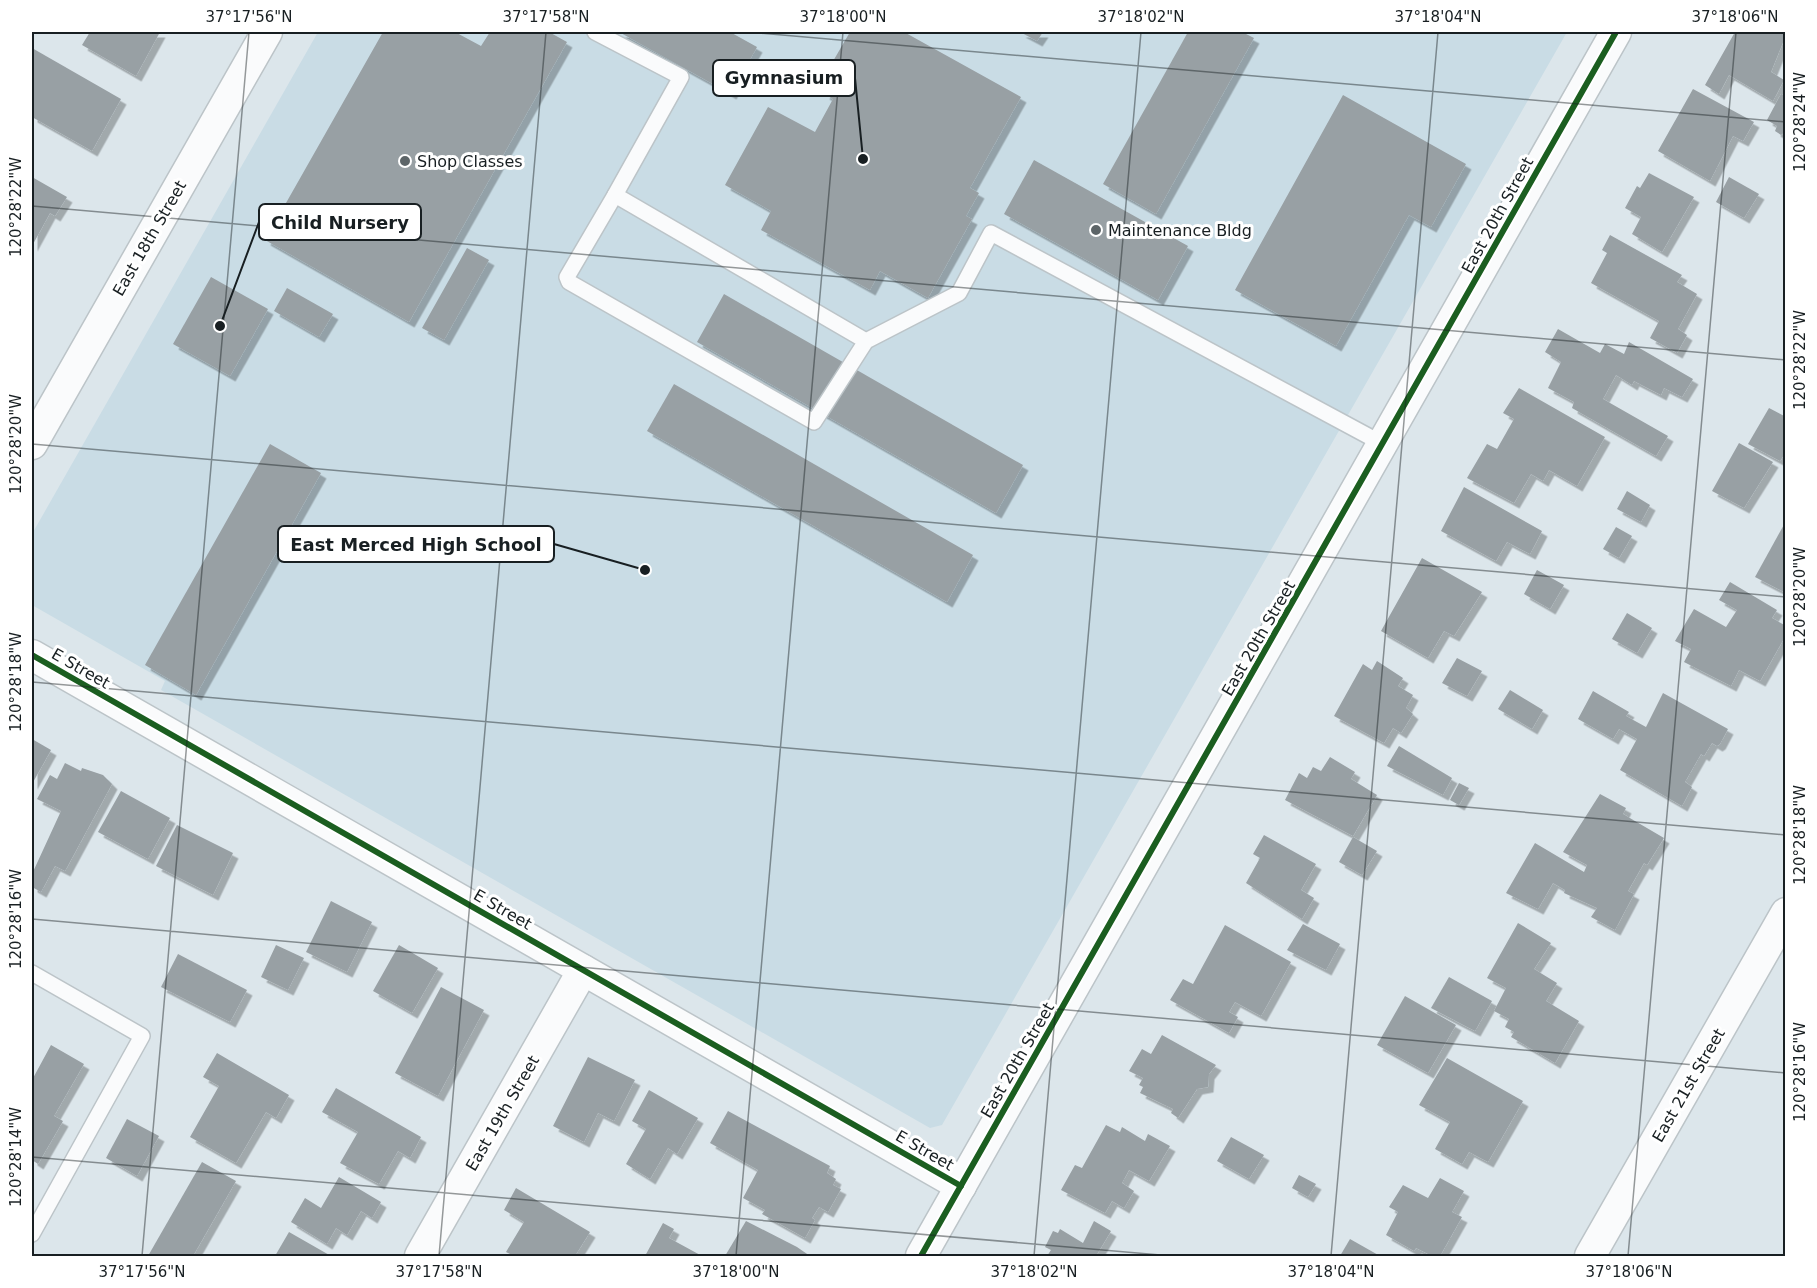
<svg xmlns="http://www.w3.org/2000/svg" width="1817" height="1288" font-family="'DejaVu Sans',sans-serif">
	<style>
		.built { fill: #c9dce5 }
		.building { fill: #98a0a4; filter: url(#shadow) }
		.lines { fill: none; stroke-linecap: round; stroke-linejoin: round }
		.lane-casing { stroke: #bcc4c8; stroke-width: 18 }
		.street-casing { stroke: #bcc4c8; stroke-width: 33 }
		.lane { stroke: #fafbfc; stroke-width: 15 }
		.street { stroke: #fafbfc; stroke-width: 30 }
		.cycleway-casing { stroke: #fff; stroke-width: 10 }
		.cycleway { stroke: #1b5e20; stroke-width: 6 }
		.ticks { fill: none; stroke: #181f22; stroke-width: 1.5; stroke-opacity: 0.45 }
		.poi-dot { fill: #5d6568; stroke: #fff; stroke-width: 2 }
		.labels { text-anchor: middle; stroke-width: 6; stroke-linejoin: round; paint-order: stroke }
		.poi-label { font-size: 16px; fill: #181f22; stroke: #fff; text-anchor: start }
		.street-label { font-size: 16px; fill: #181f22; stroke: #fff }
		.leader { fill: none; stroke: #181f22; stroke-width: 2 }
		.callout-dot { fill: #181f22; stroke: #fff; stroke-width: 2 }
		.callout { fill: #fff; stroke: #181f22; stroke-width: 2 }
		.callout-label { font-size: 18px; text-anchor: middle; font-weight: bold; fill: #181f22 }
		.neatline { fill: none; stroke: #181f22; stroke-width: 2 }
		.ticks-label { font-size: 15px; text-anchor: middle; fill: #181f22 }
	</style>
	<defs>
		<filter id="shadow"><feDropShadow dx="5.5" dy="5.5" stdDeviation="0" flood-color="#0004"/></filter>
	</defs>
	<rect width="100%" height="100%" fill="#dce6eb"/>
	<path class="built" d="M318 32H1567L942 1125 930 1128 161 690 165 681 32 605V534Z"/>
	<g class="building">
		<path d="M90 32H160L136 76 82 45Z"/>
		<path d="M383 32H455L481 46 490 32H549L567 42 409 322 265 240Z"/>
		<path d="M619 32H730L757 47 731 94Z"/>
		<path d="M850 32H904L1021 97 970 188 979 193 966 216 972 219 928 298 880 271 870 290 761 230 771 211 725 185 768 107 815 132 833 99 824 94 832 79 825 75Z"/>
		<path d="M1020 32H1043L1037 41Z"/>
		<path d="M1188 32H1242L1254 38 1156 214 1103 184Z"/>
		<path d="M1735 32H1780L1786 35 1771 72 1784 80 1773 101 1729 75 1719 94 1705 85Z"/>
		<path d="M32 48 121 99 92 151 32 117Z"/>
		<path d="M1693 89 1754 122 1743 141 1733 136 1710 181 1658 151Z"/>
		<path d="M1781 94 1786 96V131L1781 135 1775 131 1777 126 1767 120Z"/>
		<path d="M1343 95 1466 164 1431 227 1409 215 1336 346 1235 290Z"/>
		<path d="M1034 160 1188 246 1158 300 1004 214Z"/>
		<path d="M1649 173 1694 197 1662 252 1632 234 1641 217 1625 208 1637 186 1640 188Z"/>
		<path d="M32 177 67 197 55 216 50 213 32 246Z"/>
		<path d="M1729 177 1759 194 1744 218 1716 202Z"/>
		<path d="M1610 235 1682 275 1677 282 1697 294 1678 329 1687 335 1677 353 1650 338 1659 321 1591 283 1607 253 1602 250Z"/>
		<path d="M467 248 489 260 444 340 422 328Z"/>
		<path d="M211 277 268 309 230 376 173 344Z"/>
		<path d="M287 288 333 314 319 337 274 311Z"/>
		<path d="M724 294 1023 465 996 513 697 342Z"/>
		<path d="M1558 329 1600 353 1605 344 1624 354 1629 342 1693 379 1682 397 1664 388 1661 395 1634 381 1632 385 1616 375 1603 399 1668 436 1656 456 1572 408 1574 402 1548 388 1561 362 1545 352Z"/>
		<path d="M674 384 973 555 947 602 647 431Z"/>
		<path d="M1519 388 1605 437 1577 486 1549 470 1543 481 1531 474 1514 503 1467 478 1487 444 1497 449 1514 419 1503 413Z"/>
		<path d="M1769 408 1786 417V452L1780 461 1748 444Z"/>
		<path d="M1739 443 1773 462 1744 508 1712 491Z"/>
		<path d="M270 444 321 473 196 695 145 665Z"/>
		<path d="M1464 487 1542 531 1530 554 1507 542 1496 561 1441 531Z"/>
		<path d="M1627 491 1650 505 1641 522 1617 509Z"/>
		<path d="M1786 521V593L1755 577Z"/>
		<path d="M1616 527 1632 536 1619 558 1603 549Z"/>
		<path d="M1422 558 1482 592 1454 636 1444 631 1428 658 1381 631Z"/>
		<path d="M1537 570 1564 585 1550 609 1524 594Z"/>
		<path d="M1730 582 1777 610 1772 618 1786 626V635L1760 681 1739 670 1731 686 1684 662 1691 649 1675 641 1694 609 1726 627 1737 610 1719 600Z"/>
		<path d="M1627 613 1652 628 1637 653 1612 639Z"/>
		<path d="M1457 658 1482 671 1467 696 1442 683Z"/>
		<path d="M1377 661 1403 678 1398 686 1413 695 1406 708 1413 714 1401 733 1393 728 1384 743 1334 716 1363 664 1372 670Z"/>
		<path d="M1510 690 1543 710 1532 729 1498 709Z"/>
		<path d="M1593 691 1629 712 1626 716 1646 727 1663 693 1728 729 1720 744 1717 746 1712 743 1704 756 1701 754 1685 782 1692 787 1682 806 1620 770 1637 739 1619 729 1613 739 1578 719Z"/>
		<path d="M32 739 51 750 32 784Z"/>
		<path d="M1399 746 1452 778 1443 795 1387 766Z"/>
		<path d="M1330 757 1355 772 1351 779 1377 795 1353 836 1285 800 1299 773 1307 778 1313 767 1321 771Z"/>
		<path d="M65 763 81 771 82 768 103 775 112 784 65 871 55 866 41 892 32 887V874L61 811 37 799 50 775 57 779Z"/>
		<path d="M1459 783 1469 788 1459 805 1450 800Z"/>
		<path d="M121 791 170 818 148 859 98 832Z"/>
		<path d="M1600 794 1626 808 1623 814 1664 838 1647 865 1644 863 1628 891 1634 894 1615 930 1591 917 1597 908 1564 893 1565 890 1553 883 1538 909 1506 893 1535 843 1584 872 1587 865 1563 852Z"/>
		<path d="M177 825 233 853 213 895 156 866Z"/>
		<path d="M1264 835 1316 864 1301 890 1314 898 1302 919 1246 883 1260 858 1253 854Z"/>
		<path d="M1353 837 1377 851 1362 875 1339 862Z"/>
		<path d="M331 901 372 922 347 972 306 952Z"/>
		<path d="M1518 923 1551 943 1534 969 1557 983 1546 1001 1579 1021 1555 1063 1511 1037 1514 1032 1505 1027 1509 1019 1494 1011 1506 988 1487 978Z"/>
		<path d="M1303 924 1340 944 1326 970 1287 950Z"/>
		<path d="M1225 925 1291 962 1261 1016 1235 1002 1229 1012 1238 1017 1229 1033 1170 1000 1183 979 1193 984Z"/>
		<path d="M276 945 304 958 288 990 261 977Z"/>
		<path d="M399 945 438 968 412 1013 373 991Z"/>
		<path d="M178 954 247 990 230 1022 161 987Z"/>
		<path d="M1449 977 1492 1001 1475 1031 1431 1008Z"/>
		<path d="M441 987 484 1010 438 1096 395 1073Z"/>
		<path d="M1405 996 1456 1025 1428 1073 1377 1045Z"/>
		<path d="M1162 1035 1216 1065 1209 1074 1208 1087 1197 1089 1178 1118 1171 1113 1173 1109 1140 1093 1143 1087 1139 1085 1143 1078 1129 1071 1142 1049 1151 1054Z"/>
		<path d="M51 1045 84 1064 54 1116 63 1121 38 1164 32 1160V1080Z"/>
		<path d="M217 1053 289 1095 276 1118 266 1112 236 1163 190 1137 219 1086 203 1077Z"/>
		<path d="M588 1057 635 1080 614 1121 598 1113 584 1142 553 1126Z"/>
		<path d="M1447 1058 1523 1101 1488 1162 1469 1152 1462 1164 1435 1149 1450 1122 1419 1105Z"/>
		<path d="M336 1088 421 1137 410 1158 398 1151 379 1184 340 1163 358 1132 322 1112Z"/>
		<path d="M649 1090 698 1118 677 1154 668 1148 650 1179 626 1164 646 1129 632 1121Z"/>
		<path d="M728 1111 830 1166 827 1173 836 1179 833 1185 841 1189 828 1212 819 1207 812 1218 815 1220 805 1238 762 1214 765 1210 743 1198 758 1170 710 1143Z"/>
		<path d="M127 1119 159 1136 137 1176 106 1158Z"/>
		<path d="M1106 1125 1120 1132 1122 1127 1145 1141 1148 1134 1170 1146 1149 1181 1129 1170 1122 1183 1134 1191 1124 1208 1112 1201 1105 1213 1061 1190 1075 1165 1082 1168Z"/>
		<path d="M1231 1137 1264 1155 1249 1179 1217 1161Z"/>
		<path d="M202 1162 236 1181 193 1256H148Z"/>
		<path d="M1299 1175 1316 1184 1308 1197 1292 1188Z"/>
		<path d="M339 1177 381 1202 372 1218 361 1211 347 1235 336 1228 327 1244 291 1222 305 1198 321 1208Z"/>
		<path d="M1440 1178 1464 1191 1452 1212 1462 1217 1440 1256H1432L1416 1248 1414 1251 1386 1235 1398 1212 1389 1207 1403 1185 1428 1198Z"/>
		<path d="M516 1188 590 1232 575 1256H514L506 1252 524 1222 504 1210Z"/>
		<path d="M746 1221 797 1247 810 1256H725Z"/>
		<path d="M1094 1221 1111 1231 1096 1256H1047L1051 1250 1045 1247 1053 1231 1058 1233 1060 1229 1083 1243Z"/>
		<path d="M663 1223 674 1229 669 1238 702 1256H645Z"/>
		<path d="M289 1232 331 1256H275Z"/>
		<path d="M1350 1239 1380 1256H1340Z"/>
	</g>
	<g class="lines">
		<g class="lane-casing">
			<g id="lane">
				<path d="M595 32 681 77 615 195"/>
				<path d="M866 341 814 422 569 282 567 277 615 195 866 341 959 293 991 233 1383 444"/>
				<path d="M32 973 142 1036 32 1234"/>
			</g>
		</g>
		<g class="street-casing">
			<g id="street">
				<path d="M32 444 267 32"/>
				<path d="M32 655 961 1186"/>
				<path d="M420 1256 583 970"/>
				<path d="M921 1256 1616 32"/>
				<path d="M1590 1256 1786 913"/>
			</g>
		</g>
		<use href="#lane" class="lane"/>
		<use href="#street" class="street"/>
		<g class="cycleway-casing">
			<g id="cycleway">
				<path d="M32 655 961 1186"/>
				<path d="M921 1256 1616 32"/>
			</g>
		</g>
		<use href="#cycleway" class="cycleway"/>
	</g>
	<path class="ticks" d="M747 32 1786 122M32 206 1786 360M32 444 1786 597M32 682 1786 835M32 919 1786 1073M32 1157 1172 1256M142 1256 249 32M439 1256 546 32M736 1256 843 32M1034 1256 1141 32M1331 1256 1438 32M1628 1256 1736 32"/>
	<g class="poi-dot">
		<circle cx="405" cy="161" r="6"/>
		<circle cx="1096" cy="230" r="6"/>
	</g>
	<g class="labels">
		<g class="poi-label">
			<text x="417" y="167">Shop Classes</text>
			<text x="1108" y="236">Maintenance Bldg</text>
		</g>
		<g class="street-label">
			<text transform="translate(1497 215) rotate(-61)" y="6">East 20th Street</text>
			<text transform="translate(149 238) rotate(-60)" y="6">East 18th Street</text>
			<text transform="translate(1258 638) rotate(-60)" y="6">East 20th Street</text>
			<text transform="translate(81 668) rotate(30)" y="6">E Street</text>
			<text transform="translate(503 909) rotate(30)" y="6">E Street</text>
			<text transform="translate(1017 1060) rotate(-60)" y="6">East 20th Street</text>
			<text transform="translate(1688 1085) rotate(-60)" y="6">East 21st Street</text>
			<text transform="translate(502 1113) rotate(-60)" y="6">East 19th Street</text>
			<text transform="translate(925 1150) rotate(30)" y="6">E Street</text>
		</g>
	</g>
	<path class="leader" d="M863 159L855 78M220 326L259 222M645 570L554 544"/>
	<g class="callout-dot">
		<circle cx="863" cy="159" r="6"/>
		<circle cx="220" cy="326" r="6"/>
		<circle cx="645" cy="570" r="6"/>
	</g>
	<g class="callout">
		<rect x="713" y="60" width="142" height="36" rx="6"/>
		<rect x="259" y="204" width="162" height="36" rx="6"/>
		<rect x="278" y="526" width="276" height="36" rx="6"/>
	</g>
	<g class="callout-label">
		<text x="784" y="84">Gymnasium</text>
		<text x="340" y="229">Child Nursery</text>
		<text x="416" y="551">East Merced High School</text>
	</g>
	<rect width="1817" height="1288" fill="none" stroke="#ffffff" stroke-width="66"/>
	<rect x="33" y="33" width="1751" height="1222" class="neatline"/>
	<g class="ticks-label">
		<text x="249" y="22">37°17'56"N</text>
		<text x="546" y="22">37°17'58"N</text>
		<text x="843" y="22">37°18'00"N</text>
		<text x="1141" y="22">37°18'02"N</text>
		<text x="1438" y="22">37°18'04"N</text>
		<text x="1735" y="22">37°18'06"N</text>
		<text transform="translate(1800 122) rotate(-90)" y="5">120°28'24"W</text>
		<text transform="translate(16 207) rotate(-90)" y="5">120°28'22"W</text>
		<text transform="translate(1800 360) rotate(-90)" y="5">120°28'22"W</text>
		<text transform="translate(16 444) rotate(-90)" y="5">120°28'20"W</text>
		<text transform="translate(1800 597) rotate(-90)" y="5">120°28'20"W</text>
		<text transform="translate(16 682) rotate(-90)" y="5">120°28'18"W</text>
		<text transform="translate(1800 835) rotate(-90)" y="5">120°28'18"W</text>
		<text transform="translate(16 919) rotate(-90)" y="5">120°28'16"W</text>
		<text transform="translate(1800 1072) rotate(-90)" y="5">120°28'16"W</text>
		<text transform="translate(16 1157) rotate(-90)" y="5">120°28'14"W</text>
		<text x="142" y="1277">37°17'56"N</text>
		<text x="439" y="1277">37°17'58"N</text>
		<text x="736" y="1277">37°18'00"N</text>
		<text x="1034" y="1277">37°18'02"N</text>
		<text x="1331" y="1277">37°18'04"N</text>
		<text x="1629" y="1277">37°18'06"N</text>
	</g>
</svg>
